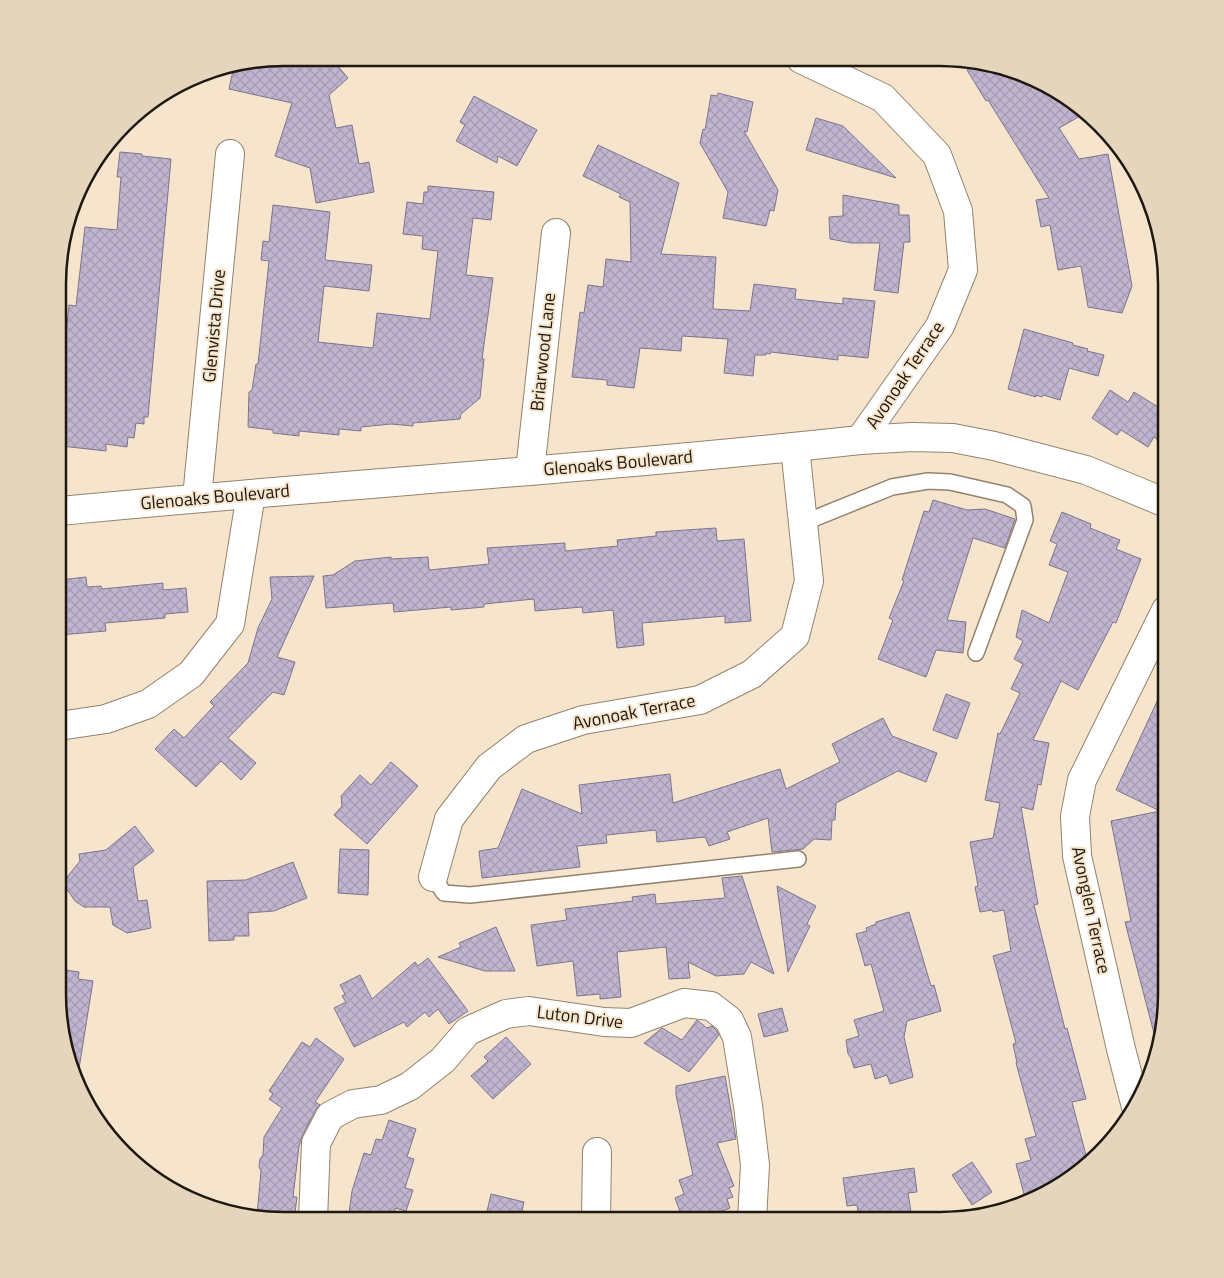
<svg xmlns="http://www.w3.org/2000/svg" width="1224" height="1278" font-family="'Titillium Web',sans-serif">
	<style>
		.building { fill: url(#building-cross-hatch); stroke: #7e748c }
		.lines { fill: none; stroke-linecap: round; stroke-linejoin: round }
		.lane-casing { stroke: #93836d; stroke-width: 18 }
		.street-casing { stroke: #93836d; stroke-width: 30 }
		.secondary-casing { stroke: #93836d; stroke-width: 30 }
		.lane { stroke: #fff; stroke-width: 15 }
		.street { stroke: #fff; stroke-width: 28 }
		.secondary { stroke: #fff; stroke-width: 28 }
		.labels { text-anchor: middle; stroke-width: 4; stroke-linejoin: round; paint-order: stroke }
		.street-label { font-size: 18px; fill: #1e180f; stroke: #f6e5cc }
		.rim { fill: none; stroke: #1e180f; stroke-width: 2.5 }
	</style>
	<defs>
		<pattern id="building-cross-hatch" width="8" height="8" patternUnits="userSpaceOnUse" patternTransform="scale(1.25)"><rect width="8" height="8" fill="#c0b5d0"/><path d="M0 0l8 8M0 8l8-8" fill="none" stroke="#a59bb1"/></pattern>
	</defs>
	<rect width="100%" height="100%" fill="#f6e5cc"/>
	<g class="building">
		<path d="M285 58H331L348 78 329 95 336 128 352 125 359 164 369 162 374 192 316 203 310 168 275 156 292 103 229 89 234 66Z"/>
		<path d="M980 63 1053 88 1082 115 1059 128 1079 159 1108 154 1132 286 1122 313 1088 307 1081 266 1058 270 1050 225 1041 227 1036 200 1049 198 988 100 986 101 967 70Z"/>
		<path d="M718 93 753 102 747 132 744 131 778 190 774 211 770 210 766 226 723 218 728 192 700 143 703 129 705 130 711 95 717 96Z"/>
		<path d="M474 96 537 130 517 166 498 156 497 163 456 141 465 125 460 122Z"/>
		<path d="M816 118 843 126 896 178 806 150Z"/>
		<path d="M598 145 679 183 661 254 716 257 713 309 750 311 754 284 796 289 795 299 843 304V298L875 301 868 358 838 355V360L771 352 770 354 766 353V355H755L753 376 724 373 728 339 682 336 681 351 640 348 634 388 607 385V380L572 377 580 312 584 313 588 285 603 287 606 259 631 262 630 202 619 197 621 194 583 176Z"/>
		<path d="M120 152 142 154V156L171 159 148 417H144V424L136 423 134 438 128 437 127 447 106 444V451L61 446V354L64 355 69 305 76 306 85 227 117 230 121 177H117Z"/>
		<path d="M428 186 494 192 491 220 473 218 466 275 493 278 482 359H484L480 398 461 414 460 419 413 423V426L391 424 361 427V431L339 429V435L299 431V436L273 433V430L248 427 249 392 252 390 256 364H258L269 261 261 260 263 241 269 242 273 205 330 212 325 260 372 265 369 291 324 286 318 342 373 348 377 313 430 319 438 251 422 249 423 236 403 234 407 202 423 204 424 192H428Z"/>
		<path d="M843 195 899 205V215H909L910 242H904L898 293 874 290 880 243H852L830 239 829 217 843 216Z"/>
		<path d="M1024 329 1073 343V345L1088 349 1087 351 1104 355 1098 376 1069 368 1060 400 1043 395 1042 397 1036 395V397L1008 389Z"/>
		<path d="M1110 390 1128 402 1134 392 1166 412V445L1154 437 1148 447 1121 430 1117 435 1092 418Z"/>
		<path d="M933 500 967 510 985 509 1015 519 1005 548 973 538 947 620 966 622 963 653 936 650 926 677 878 659 893 620 889 618 904 581 902 580 924 511 929 512Z"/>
		<path d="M1062 512 1091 524 1090 528 1120 540 1116 549 1141 559 1116 623 1113 622 1078 690 1061 681 1033 740 1049 743 1041 785 1038 784 1033 810 1021 807 1038 904 1034 905 1065 1029 1067 1028 1086 1099 1072 1102 1087 1159 1066 1182 1039 1195 1038 1191 1024 1194 1016 1164 1031 1160 1025 1139 1036 1136 1016 1063H1017L1013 1044 1016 1043 993 956 1011 951 1004 910 993 912 992 910 980 912 975 887 978 886 970 842 993 838 1000 803 985 800 998 733 1000 734 1020 693 1011 689 1023 664 1014 659 1023 641 1016 637 1022 610 1049 623 1068 572 1049 565 1057 544 1050 541Z"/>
		<path d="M716 528 717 541 744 539 751 621 725 623V616L642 623 644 645 617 648 613 610 583 613 582 607 535 611 534 599 484 604V607L451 610V607L394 612 393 603 326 608 323 576 333 575 355 561 391 557V559L428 557 429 570 489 564 487 548 565 543V551L618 546 617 540 656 536V532Z"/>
		<path d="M314 576 277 657 295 662 284 695 273 692 228 738 256 763 241 780 221 761 196 787 155 749 174 729 184 738 214 706 210 702 248 663 258 628 272 599 270 577Z"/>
		<path d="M86 577 87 587 101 586 102 589 163 583V590L186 588 188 612 165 614V618L105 623 106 631 60 635V580Z"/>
		<path d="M1166 682V1008L1156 1041 1125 922 1131 921 1111 821 1160 811 1116 790Z"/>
		<path d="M946 694 970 703 957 739 933 730Z"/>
		<path d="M883 718 892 736 937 753 926 782 898 771 836 803 835 820H832L831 840 814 839 803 849 772 852 768 818 727 832 730 839 709 846 705 837 657 842 656 830 606 835 607 843 577 846 580 867 482 878 479 851 498 848 522 789 582 814 579 785 670 774 673 803 780 769 786 789 840 762 832 744Z"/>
		<path d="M391 762 418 786 367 844 334 815 342 806 341 796 360 775 371 785Z"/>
		<path d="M135 826 154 851 133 867 138 901 147 900 151 928 127 933 113 925 110 907H84L75 901 64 885 66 883 64 881 80 861 79 854 106 850Z"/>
		<path d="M340 849 369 850 368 895 338 893Z"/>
		<path d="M293 862 307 898 274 911 248 913 249 936H234V940L209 941 207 881 246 880Z"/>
		<path d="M742 876 774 974 751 962 744 974 716 976 688 962 690 978 669 979 666 947 617 952 621 997 600 999V994L577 996 573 961 537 966 531 925 567 920 565 909 633 901 632 897 655 894 656 904 725 898 722 878Z"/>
		<path d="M777 886 816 906 807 924 810 926 788 972Z"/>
		<path d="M909 912 931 986 934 985 941 1011 907 1021 904 1037 913 1077 890 1084 887 1075 875 1079 871 1064 854 1068 851 1058 848 1054 846 1040 859 1036 854 1020 884 1011 871 964 865 966 856 934 867 931 866 928 876 924V922Z"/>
		<path d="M496 927 515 971H485L438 957 461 947 459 943Z"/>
		<path d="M428 958 468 1011 449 1024 438 1009 429 1017 425 1012 407 1027 404 1022 354 1047 334 1008 346 1002 342 996 345 994 340 985 360 975 372 999 415 962 418 966Z"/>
		<path d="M58 969 79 972 78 979 93 981 77 1081 70 1067 58 1008Z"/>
		<path d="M782 1008 788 1031 764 1037 758 1014Z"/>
		<path d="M697 1020 707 1028 712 1026 716 1030 719 1035 689 1072 644 1043 662 1028 682 1040Z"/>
		<path d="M506 1037 531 1064 493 1099 471 1076 488 1061 484 1057Z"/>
		<path d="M316 1038 344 1059 315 1102 320 1105 316 1109 302 1136 299 1146 293 1197H297L294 1220 271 1219V1216L257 1215 261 1171 259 1167 260 1159 263 1155 264 1137 282 1108 269 1099 273 1094 269 1091 302 1042 310 1047Z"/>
		<path d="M725 1076 736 1139 717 1143 734 1186 729 1188 733 1197 727 1199 730 1208 700 1220H683L675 1198 684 1194 679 1180 693 1175 676 1095V1086Z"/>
		<path d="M389 1120 416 1129 407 1157 414 1159 405 1188 413 1190 406 1211 395 1208 394 1220H348L352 1191 364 1153 371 1155 376 1139 382 1140Z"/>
		<path d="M972 1162 992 1192 972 1205 952 1175Z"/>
		<path d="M914 1168 917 1192 908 1193 911 1212 859 1219 857 1205 847 1206 843 1178Z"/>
		<path d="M491 1194 524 1202 520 1220H485Z"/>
	</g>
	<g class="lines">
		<g class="lane-casing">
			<g id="lane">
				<path d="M803 523 892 487 928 481 950 482 1007 495 1023 506 1025 520 976 653"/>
				<path d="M433 877 444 893 470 895 798 859"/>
			</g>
		</g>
		<g class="street-casing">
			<g id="street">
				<path d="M801 59 883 98 937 155 958 211 963 270 940 326 860 440"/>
				<path d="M530 471 556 233"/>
				<path d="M197 498 230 154"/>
				<path d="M59 726 106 719 148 704 191 674 230 624 251 494"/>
				<path d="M433 877 449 819 489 767 526 739 583 720 700 700 752 674 795 636 809 581 795 447"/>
				<path d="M1136 1107 1121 1049 1077 856 1075 816 1082 780 1166 610"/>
				<path d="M313 1220 316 1143 330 1116 353 1104 381 1100 410 1086 443 1060 468 1031 506 1014 529 1011 604 1022 631 1023 684 1003 711 1006 729 1020 737 1037 748 1106 755 1165 752 1220"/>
				<path d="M596 1220 597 1152"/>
			</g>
		</g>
		<g class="secondary-casing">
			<path id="secondary" d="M60 511C327 485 594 469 860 440L912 437 953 438 994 446 1086 470 1166 503"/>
		</g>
		<use href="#lane" class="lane"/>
		<use href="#street" class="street"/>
		<use href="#secondary" class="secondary"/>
	</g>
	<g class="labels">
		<g class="street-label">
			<text transform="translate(214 326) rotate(-85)" y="6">Glenvista Drive</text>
			<text transform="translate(543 352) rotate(-84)" y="6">Briarwood Lane</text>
			<text transform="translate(905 375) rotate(-56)" y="6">Avonoak Terrace</text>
			<text transform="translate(618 463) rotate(-5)" y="6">Glenoaks Boulevard</text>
			<text transform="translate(215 497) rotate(-5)" y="6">Glenoaks Boulevard</text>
			<text transform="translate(634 712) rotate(-11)" y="6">Avonoak Terrace</text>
			<text transform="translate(1091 910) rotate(78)" y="6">Avonglen Terrace</text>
			<text transform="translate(580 1017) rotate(7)" y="6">Luton Drive</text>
		</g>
	</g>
	<path d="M0 0H1224V1278H0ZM284 66H940A218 218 0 0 1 1158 284V994A218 218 0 0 1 940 1212H284A218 218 0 0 1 66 994V284A218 218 0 0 1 284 66Z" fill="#e5d5bd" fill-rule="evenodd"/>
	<path class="rim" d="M284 66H940A218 218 0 0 1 1158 284V994A218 218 0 0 1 940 1212H284A218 218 0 0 1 66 994V284A218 218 0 0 1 284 66Z"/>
</svg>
